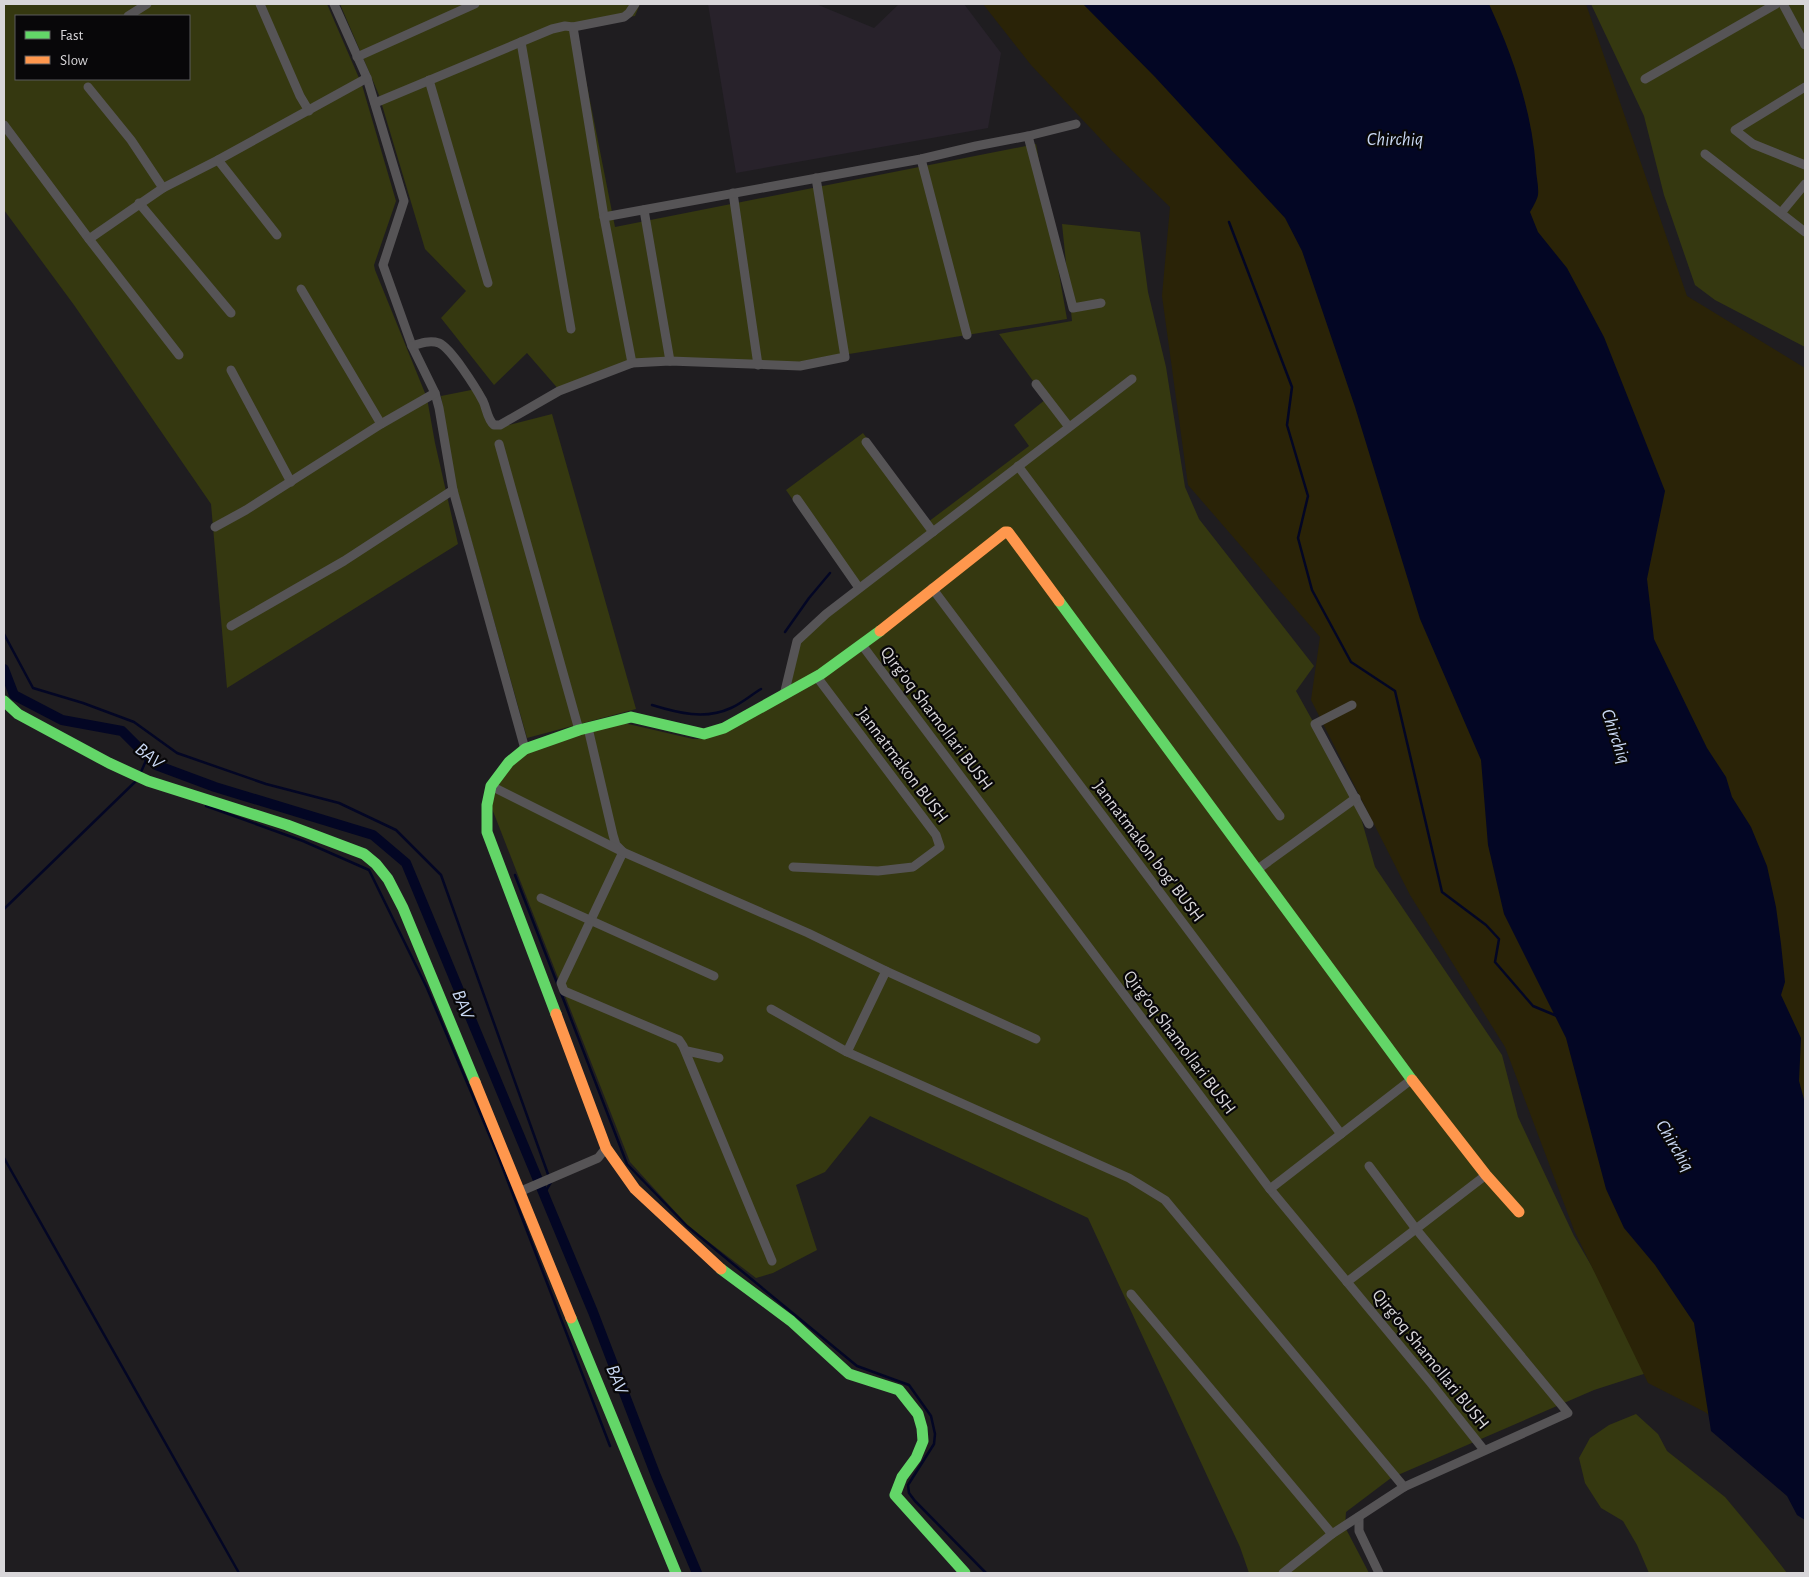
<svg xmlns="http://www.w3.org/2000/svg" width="1809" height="1577" font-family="'Alegreya Sans',sans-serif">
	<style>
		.built { fill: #28222b }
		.green { fill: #353810; fill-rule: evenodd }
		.sand { fill: #2a2307 }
		.water { fill: #030624 }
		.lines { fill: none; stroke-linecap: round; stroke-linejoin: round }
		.stream { stroke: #030624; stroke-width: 2.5 }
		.canal { stroke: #030624; stroke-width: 10 }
		.street { stroke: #565456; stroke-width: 9 }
		.fast { stroke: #63d668; stroke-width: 11 }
		.slow { stroke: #ff974d; stroke-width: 11 }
		.labels { text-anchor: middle; stroke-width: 4.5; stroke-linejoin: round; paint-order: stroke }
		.street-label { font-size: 18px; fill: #d8d6d9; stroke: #080709 }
		.water-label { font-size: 19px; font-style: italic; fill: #cad9f4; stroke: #080709 }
	</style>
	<rect width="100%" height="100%" fill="#1f1d20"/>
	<path class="built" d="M708 4H816L874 28 899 4H964L1001 53 988 128 736 173Z"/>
	<g class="green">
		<path d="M4 4H327L362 85 396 201 374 265 375 270 427 398 435 443 458 544 227 688 211 504 74 305 4 210ZM16 16H189V79H16Z"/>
		<path d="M340 4H640L635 16 575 25 615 227 1036 144 1067 319 762 368 636 362 560 391 527 353 494 385 441 318 466 291 425 249 379 95Z"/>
		<path d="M1591 4H1805V347L1715 300 1695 285 1664 195 1644 116Z"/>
		<path d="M1062 224 1140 232 1148 292 1166 367 1185 487 1199 519 1314 666 1296 691 1355 797 1375 867 1502 1055 1518 1117 1574 1236 1653 1371 1594 1390 1391 1478 1346 1512 1345 1527 1369 1573H1249L1240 1547 1088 1218 870 1116 825 1172 796 1185 817 1250 773 1273 756 1278 689 1227 630 1162 491 806 497 786 514 763 535 747 624 723 693 739H705L784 694 799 643 855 589 786 490 863 433 928 522 1029 446 1014 425 1046 399 999 334 1072 321Z"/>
		<path d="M481 388 497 428 552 414 636 709 527 738 454 479 441 396Z"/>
		<path d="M1636 1414 1658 1434 1667 1451 1725 1497 1770 1551 1787 1573H1649L1637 1545 1623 1521 1601 1508 1585 1483 1579 1458 1590 1438 1609 1425Z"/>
	</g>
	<path class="sand" d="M983 4H1586L1687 296 1805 368V1496L1705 1412 1648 1383 1574 1230 1505 1047 1410 895 1311 700 1320 637 1188 485 1162 296 1170 207 1112 151 1031 65Z"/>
	<path class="water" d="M1083 4H1489C1513 56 1532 111 1536 168 1536 176 1539 186 1538 195 1537 200 1533 207 1530 212L1538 232 1567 268 1604 337 1665 491 1647 579 1654 639 1707 748 1726 777 1732 797 1751 827 1767 866 1776 907 1781 944 1785 982 1781 995 1801 1038 1799 1081 1805 1103V1520L1797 1515 1787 1496 1711 1431 1694 1323 1655 1265 1624 1228 1606 1189 1566 1038 1504 914 1488 845 1481 760 1420 619 1355 407 1302 251 1285 218 1155 77Z"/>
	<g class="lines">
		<g class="stream">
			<path d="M1229 222 1292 387 1287 425 1308 496 1298 538 1312 590 1351 662 1395 691 1442 892 1486 925 1499 939 1495 962 1533 1006 1557 1016"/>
			<path d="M785 632 809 598 830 573"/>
			<path d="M4 634 33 688 83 703 134 722 177 753 266 784 339 803 396 830 441 875 549 1177"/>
			<path d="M652 705C678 713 705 720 731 708 742 703 751 695 761 689"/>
			<path d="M141 772 148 756"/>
			<path d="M206 806 303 841 369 870 427 988 497 1153 610 1446"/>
			<path d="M515 875 557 983"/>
			<path d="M4 909 137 780"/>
			<path d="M561 993 627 1164 687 1226 857 1366 909 1385 931 1416 935 1434 934 1444 908 1485 909 1493 915 1501 986 1573"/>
			<path d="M4 1158 239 1573"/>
			<path d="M544 1194 551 1182"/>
		</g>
		<path class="canal" d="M4 669 14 695 62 720 122 731 156 765 215 787 373 835 406 863 593 1312 656 1476 697 1573"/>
		<g class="street">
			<path d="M260 4 300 96 309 111"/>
			<path d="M334 4 367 78 404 201 383 265 412 346 435 393 439 408 453 490 525 749"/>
			<path d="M1783 4 1805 45"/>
			<path d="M128 16 147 4"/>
			<path d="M573 27 604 217 632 363"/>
			<path d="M521 42 571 329"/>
			<path d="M357 57 475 4"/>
			<path d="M1645 79 1776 4"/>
			<path d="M429 80 488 283"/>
			<path d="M88 87 131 140 163 188"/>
			<path d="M1805 87 1735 130 1753 144 1805 165"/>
			<path d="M375 103 552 29 565 26 573 27 624 17 629 13 635 4"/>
			<path d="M4 125 89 239 179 355"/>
			<path d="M1028 136 1073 308 1101 303"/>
			<path d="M1705 154 1805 232"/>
			<path d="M921 159 967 335"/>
			<path d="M218 160 277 235"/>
			<path d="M733 193 758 365"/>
			<path d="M139 203 231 313"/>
			<path d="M644 210 670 361"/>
			<path d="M1781 213 1805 184"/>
			<path d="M604 217 921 159 976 146 1028 136 1076 124"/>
			<path d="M89 239 163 188 218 160 367 78"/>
			<path d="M301 289 381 424"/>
			<path d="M412 346C421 343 430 340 439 343 451 348 476 388 483 401 487 409 487 419 494 425H500L559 391 632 363 670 361 800 366 845 357 816 178"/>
			<path d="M231 370 291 482"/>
			<path d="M1036 384 1069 427"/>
			<path d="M866 442 933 532"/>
			<path d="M499 444 579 730"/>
			<path d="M1018 466 1280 816"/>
			<path d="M797 499 859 588"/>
			<path d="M215 527 246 510 381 424 435 393"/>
			<path d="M932 588 1341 1134"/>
			<path d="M231 626 344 561 453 490"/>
			<path d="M862 645 1270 1189 1430 1382 1484 1450"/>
			<path d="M784 695 797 641 826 614 1132 379"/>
			<path d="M1352 705 1315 724 1369 824"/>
			<path d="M588 728 613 835 616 845 623 852 561 983 564 991 679 1040 683 1046 772 1261"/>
			<path d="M491 786 623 852 808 933 886 971 1036 1039"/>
			<path d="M793 867 878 871 913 867 940 847 936 835 817 677"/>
			<path d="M1258 869 1356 798"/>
			<path d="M541 898 714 976"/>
			<path d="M771 1009 847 1052 1129 1178 1165 1200 1404 1487"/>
			<path d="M687 1051 719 1058"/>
			<path d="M847 1052 886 971"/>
			<path d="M1270 1189 1412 1079"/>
			<path d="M519 1192 598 1158 606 1148"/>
			<path d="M1347 1282 1486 1175"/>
			<path d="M1131 1294 1332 1534"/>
			<path d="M1359 1517V1531L1379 1573"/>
			<path d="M1283 1573 1332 1534 1404 1487 1568 1413 1416 1229 1369 1166"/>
		</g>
		<g class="fast">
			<path d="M1059 601 1412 1080"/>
			<path d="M4 701 18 714 109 763 148 781 287 825 364 854 376 864 388 879 403 908 475 1082"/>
			<path d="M556 1014 487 832V805L491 786 509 762 525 749 579 730 631 717 704 734 724 728 821 674 880 631"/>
			<path d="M721 1269 791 1321 849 1374 899 1390 918 1414 922 1428 923 1441 916 1458 902 1477 895 1495 965 1573"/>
			<path d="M571 1318 676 1573"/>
		</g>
		<g class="slow">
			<path d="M880 631 1005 532H1008L1059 601"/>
			<path d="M556 1014 606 1148 635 1189 721 1269"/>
			<path d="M1412 1080 1486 1175 1519 1212"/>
			<path d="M475 1082 571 1318"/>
		</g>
	</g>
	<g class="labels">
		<g class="street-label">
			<text transform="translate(937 718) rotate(53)" y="6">Qirg'oq Shamollari BUSH</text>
			<text transform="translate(903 765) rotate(53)" y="6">Jannatmakon BUSH</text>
			<text transform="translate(1149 851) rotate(53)" y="6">Jannatmakon bog' BUSH</text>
			<text transform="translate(1180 1042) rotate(53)" y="6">Qirg'oq Shamollari BUSH</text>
			<text transform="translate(1431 1359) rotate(51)" y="6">Qirg'oq Shamollari BUSH</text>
		</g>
		<g class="water-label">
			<text x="1395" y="145">Chirchiq</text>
			<text transform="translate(1617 736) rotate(71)" y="7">Chirchiq</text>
			<text transform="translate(150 755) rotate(38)" y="7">BAV</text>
			<text transform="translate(464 1004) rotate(68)" y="7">BAV</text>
			<text transform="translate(1676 1145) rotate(59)" y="7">Chirchiq</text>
			<text transform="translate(618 1379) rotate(68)" y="7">BAV</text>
		</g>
	</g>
	<rect width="1809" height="1577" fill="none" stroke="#d8d6d9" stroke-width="10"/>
	<rect x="15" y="15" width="175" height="65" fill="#080709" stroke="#5b5a5c"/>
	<rect x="25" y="31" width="25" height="8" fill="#63d668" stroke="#5b5a5c"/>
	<text x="60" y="40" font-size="15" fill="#d8d6d9">Fast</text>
	<rect x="25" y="56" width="25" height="8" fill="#ff974d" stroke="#5b5a5c"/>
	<text x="60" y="65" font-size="15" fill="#d8d6d9">Slow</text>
</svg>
